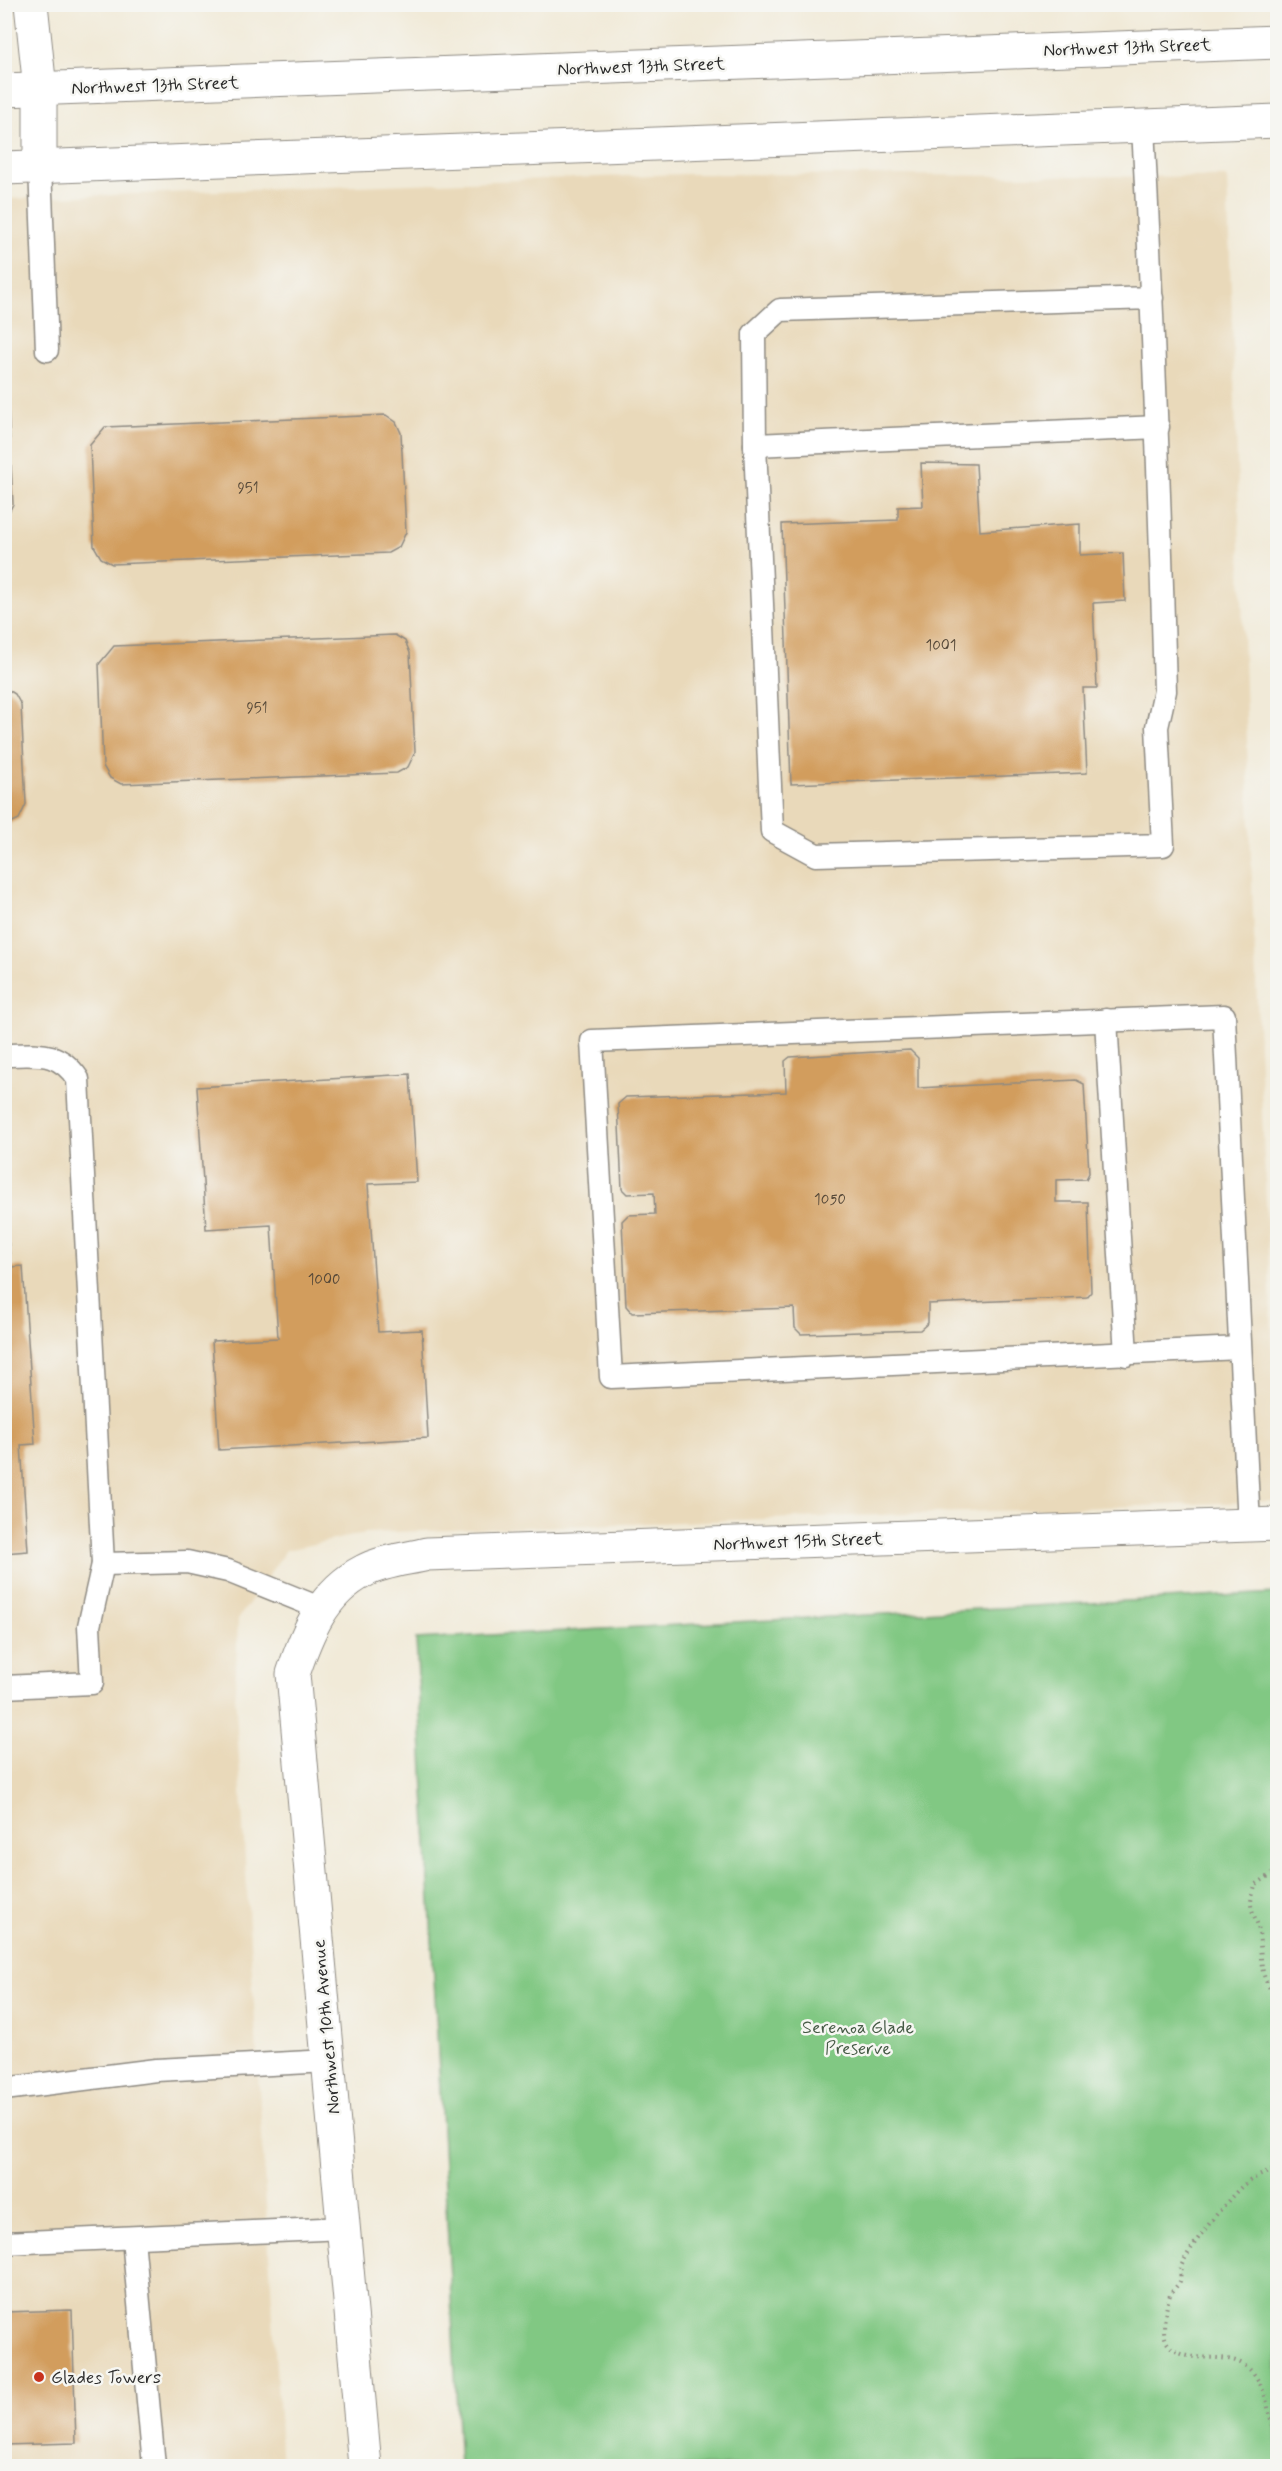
<svg xmlns="http://www.w3.org/2000/svg" width="1282" height="2471" font-family="Mynerve,sans-serif">
	<style>
		.built { fill: #e9d9ba }
		.green { fill: #81c883; stroke: #567a57; stroke-width: 1.5 }
		.building { fill: #d29d5d }
		.lines { fill: none; stroke-linecap: round; stroke-linejoin: round }
		.lane-casing { stroke: #8e8a82; stroke-width: 25 }
		.secondary-casing { stroke: #8e8a82; stroke-width: 35 }
		.path { stroke: #8e8a82; stroke-width: 4; stroke-dasharray: 1.5 4.5; stroke-linecap: butt }
		.lane { stroke: #fff; stroke-width: 22 }
		.secondary { stroke: #fff; stroke-width: 33 }
		.poi-dot { fill: #c8321e; stroke: #f6f6f2; stroke-width: 2 }
		.labels { text-anchor: middle; stroke-width: 5; stroke-linejoin: round; paint-order: stroke }
		.number-label { font-size: 15px; fill: #554838 }
		.street-label { font-size: 18px; fill: #2b2b2b; stroke: #f6f6f2 }
		.park-label { font-size: 18px; fill: #455a45; stroke: #f6f6f2 }
		.poi-label { font-size: 18px; fill: #2b2b2b; stroke: #f6f6f2; text-anchor: start }
	</style>
	<rect width="100%" height="100%" fill="#f6f6f2"/>
	<filter id="ink" filterUnits="userSpaceOnUse"><feTurbulence type="fractalNoise" baseFrequency=".0167" numOctaves="2"/><feDisplacementMap in="SourceGraphic" scale="12" xChannelSelector="R" yChannelSelector="G"/><feConvolveMatrix kernelMatrix="1 2 1 2 8 2 1 2 1" color-interpolation-filters="sRGB"/></filter>
	<filter id="wash" filterUnits="userSpaceOnUse"><feTurbulence type="fractalNoise" baseFrequency=".008" numOctaves="4" result="noise"/><feDisplacementMap in="SourceGraphic" scale="24" xChannelSelector="R" yChannelSelector="G"/><feGaussianBlur stdDeviation="1.35" result="paint"/><feColorMatrix in="noise" values="0 0 0 0 0 0 0 0 0 0 0 0 0 0 0 0 0 1.4 0 .05"/><feComposite in="paint" operator="in"/></filter>
	<g filter="url(#wash)">
		<rect width="100%" height="100%" fill="#f1ead8"/>
		<path class="built" d="M684 174 1227 177 1253 913 1277 1444V1501L366 1533 286 1550 238 1619 235 1694 282 2466H5L4 199Z"/>
		<path class="green" d="M1277 1593V2466H460L416 1639Z"/>
		<g id="blocks">
			<g class="building">
				<path d="M4 399 8 406 13 504 4 522Z"/>
				<path d="M386 415 396 422 401 433 406 532 399 547 388 553 112 564 101 558 94 546 90 445 105 427Z"/>
				<path d="M921 463 976 464 980 531 1080 524V555L1123 553 1125 601 1093 603 1097 688H1083L1087 773 791 784 782 524 898 520V507L923 506Z"/>
				<path d="M395 635 405 641 410 653 415 752 408 767 397 773 121 784 110 778 103 766 99 664 114 646Z"/>
				<path d="M4 687 15 694 21 705 26 804 19 819 4 826Z"/>
				<path d="M910 1050 918 1058V1088L1076 1080 1084 1084 1089 1173 1086 1179 1056 1180V1202H1088L1091 1292 1087 1297 928 1304V1323L920 1330 801 1334 795 1328 794 1308 632 1313 626 1306 622 1221 628 1215 655 1214 654 1193 627 1194 622 1189 618 1104 626 1097 786 1092 785 1061 790 1057Z"/>
				<path d="M410 1074 417 1182 368 1184 378 1332 422 1330 428 1438 219 1450 212 1341 278 1338 271 1225 206 1229 197 1087Z"/>
				<path d="M4 1202 11 1267 23 1266 35 1444 21 1445 28 1551 4 1553Z"/>
				<path d="M72 2310 76 2443 4 2445V2312Z"/>
			</g>
		</g>
	</g>
	<g filter="url(#ink)">
		<use href="#blocks" fill-opacity="0" stroke="#8e8a82" stroke-width="1.5"/>
		<g class="lines">
			<g class="lane-casing">
				<g id="lane">
					<path d="M1143 127C1153 315 1160 503 1165 691L1157 727 1163 845 816 855 772 831 755 445 754 334 780 310 1152 298"/>
					<path d="M40 166 47 350"/>
					<path d="M755 445 1158 427"/>
					<path d="M1106 1020 1126 1355"/>
					<path d="M4 1055C38 1055 57 1049 78 1079L103 1564 187 1562 228 1571 322 1609"/>
					<path d="M1240 1348 611 1377 592 1041 1224 1016 1249 1525"/>
					<path d="M4 1687 92 1683 89 1626 103 1564"/>
					<path d="M4 2089 156 2070 329 2061"/>
					<path d="M133 2238 154 2466"/>
					<path d="M4 2243 345 2228"/>
				</g>
			</g>
			<g class="secondary-casing">
				<g id="secondary">
					<path d="M31 4 40 89V166"/>
					<path d="M4 90 1278 42"/>
					<path d="M4 168 1278 121"/>
					<path d="M365 2466 293 1674C307 1632 323 1592 364 1571 382 1561 408 1559 427 1554L1278 1524"/>
				</g>
			</g>
			<g class="path">
				<path d="M1278 1870 1255 1885C1254 1890 1251 1898 1251 1903 1251 1911 1256 1919 1258 1926 1263 1952 1256 1977 1278 1998"/>
				<path d="M1278 2168C1266 2173 1254 2177 1245 2184 1231 2194 1186 2251 1181 2267 1180 2271 1181 2276 1180 2281 1178 2286 1172 2290 1170 2295 1166 2307 1160 2334 1168 2344 1190 2372 1235 2341 1257 2379 1270 2398 1268 2422 1278 2443"/>
			</g>
			<use href="#lane" class="lane"/>
			<use href="#secondary" class="secondary"/>
		</g>
	</g>
	<circle class="poi-dot" cx="39" cy="2377" r="6"/>
	<g class="labels">
		<g class="number-label">
			<text x="248" y="493">951</text>
			<text x="941" y="650">1001</text>
			<text x="257" y="713">951</text>
			<text x="830" y="1204">1050</text>
			<text x="324" y="1284">1000</text>
		</g>
		<g class="street-label">
			<text transform="translate(1127 47) rotate(-2)" y="6">Northwest 13th Street</text>
			<text transform="translate(641 66) rotate(-2)" y="6">Northwest 13th Street</text>
			<text transform="translate(155 85) rotate(-2)" y="6">Northwest 13th Street</text>
			<text transform="translate(798 1541) rotate(-2)" y="6">Northwest 15th Street</text>
			<text transform="translate(326 2027) rotate(-95)" y="6">Northwest 10th Avenue</text>
		</g>
		<g class="park-label">
			<text x="858" y="2033">Serenoa Glade<tspan x="858" dy="21">Preserve</tspan></text>
		</g>
		<g class="poi-label">
			<text x="51" y="2383">Glades Towers</text>
		</g>
	</g>
	<rect width="1282" height="2471" fill="none" stroke="#f6f6f2" stroke-width="24"/>
</svg>
